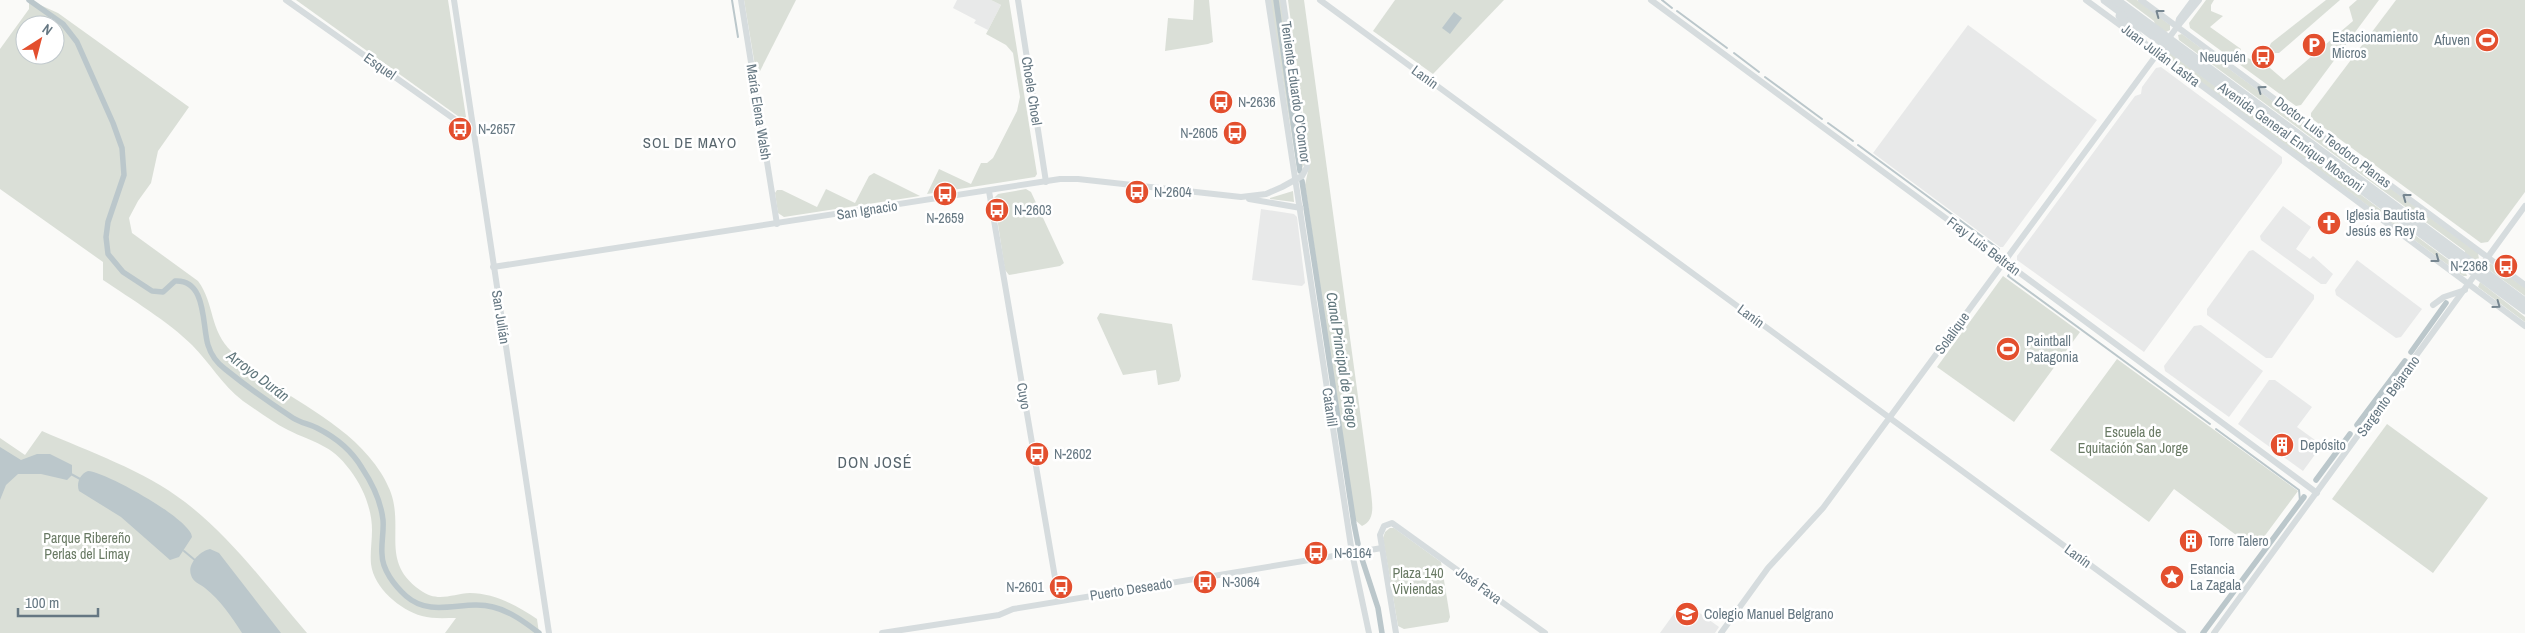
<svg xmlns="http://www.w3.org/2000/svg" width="2525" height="633" font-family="'Archivo Narrow',sans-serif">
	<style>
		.built { fill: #e8e9e9 }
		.green { fill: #dadfd7; fill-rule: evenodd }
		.water { fill: #bbc7cb }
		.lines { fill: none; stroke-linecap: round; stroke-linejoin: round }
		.stream { stroke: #bbc7cb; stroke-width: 2 }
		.canal { stroke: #bbc7cb; stroke-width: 5.5 }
		.secondary { stroke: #d6dcde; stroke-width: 6 }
		.highway { stroke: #d6dcde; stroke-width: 9 }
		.oneway { stroke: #768690 }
		.labels { text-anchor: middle; stroke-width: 5; stroke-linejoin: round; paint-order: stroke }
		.poi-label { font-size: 14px; fill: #657782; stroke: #fff; text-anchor: start }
		.street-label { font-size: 14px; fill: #657782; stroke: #fff }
		.park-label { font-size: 14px; fill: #697a64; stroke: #fff }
		.neighbourhood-label { font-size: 15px; letter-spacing: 1px; fill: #57656d; stroke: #fff }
		.water-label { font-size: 15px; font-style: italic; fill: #60767c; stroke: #fff }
		.quarter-label { font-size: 16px; letter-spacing: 1px; fill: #57656d; stroke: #fff }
	</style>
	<rect width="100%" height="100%" fill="#fafaf8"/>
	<g class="built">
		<path d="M957 0H991L1001 5 988 30 974 23 976 20 953 8Z"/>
		<path d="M1968 25 2097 120 2003 247H2000L1873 153Z"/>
		<path d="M2161 67 2282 157V163L2144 352 2017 260V256L2135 96 2141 94 2142 87 2156 68Z"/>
		<path d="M2283 206 2311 227 2296 249 2310 259 2313 256 2333 274 2326 284H2321L2261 240 2260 236Z"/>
		<path d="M1261 209 1294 214 1297 217 1305 283 1302 286 1252 280Z"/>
		<path d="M2253 250 2314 295V299L2272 358H2266L2207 315V309L2249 251Z"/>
		<path d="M2357 260 2422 309 2401 337 2396 338 2336 295 2335 290Z"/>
		<path d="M2201 325 2263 371 2229 417 2165 371 2164 366 2194 326Z"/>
		<path d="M2269 380H2275L2312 407 2297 427 2322 445 2303 471 2238 424Z"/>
		<path d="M1683 601 1719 627 1715 633H1660Z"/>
	</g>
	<g class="green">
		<path d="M29 0 58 13 189 107 158 151 151 183 138 201 129 218 132 233 198 281C215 304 209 330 232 352 276 396 347 418 381 473 386 481 391 491 393 500 401 535 383 564 420 590 437 603 452 594 470 593 494 593 518 606 537 619L539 633H445L456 618C445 618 432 619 422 616 400 610 374 588 371 564 370 553 372 541 372 530 372 509 363 487 350 470 331 444 314 443 288 430 272 422 258 411 243 401 221 384 211 364 192 345 169 322 131 299 103 280V262L0 189V49L29 9ZM25 25H55V55H25Z"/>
		<path d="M296 0H448L466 117 462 119Z"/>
		<path d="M744 0H796L758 75 756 72Z"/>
		<path d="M991 0H1009L1037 174 1035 177 927 194 939 169 971 184 981 163H987L993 158 1017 111 1020 97 1013 53 1006 45 986 34 1001 5Z"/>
		<path d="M1194 0H1209L1213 42 1208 44 1165 51 1168 18 1193 20Z"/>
		<path d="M1270 0H1281L1304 165 1299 171 1297 168Z"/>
		<path d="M1288 0H1304L1371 492C1372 504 1376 520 1362 526L1355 520 1305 185 1310 162Z"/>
		<path d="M1395 0H1504L1433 74 1373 31Z"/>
		<path d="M2126 0H2137L2170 25V30L2166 32 2155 25 2154 21Z"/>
		<path d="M2206 0H2214L2211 5V11L2223 16 2210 27 2241 49 2239 54 2270 68 2284 80 2353 21 2349 7 2357 0H2379L2301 105 2296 106 2190 28 2189 23Z"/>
		<path d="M2326 0H2340L2279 53H2270L2268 50 2271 43Z"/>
		<path d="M2396 0H2525V192L2488 242 2481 243 2311 118V113Z"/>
		<path d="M2182 34 2478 253 2479 259 2476 261 2465 255V251L2179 40 2178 35Z"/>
		<path d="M2169 52 2466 273 2467 276H2463L2168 58Z"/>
		<path d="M874 173 920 196 784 217 778 213 775 193 777 190H782L817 207 826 189 855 203 869 176Z"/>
		<path d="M1026 189 1031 192 1064 263 1060 266 1009 275 1005 270 994 198 998 194Z"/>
		<path d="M1293 191 1294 202 1270 199V198Z"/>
		<path d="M2490 263 2525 288V296L2488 269 2487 265Z"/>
		<path d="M2003 276 2080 332 2014 422 1937 367Z"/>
		<path d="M2480 282 2525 317V322L2478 287Z"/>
		<path d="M1100 313 1172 324 1181 376 1179 381 1158 385 1156 370 1123 375 1097 318Z"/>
		<path d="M2117 359 2298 491 2255 549 2174 489 2149 522 2050 450Z"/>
		<path d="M2387 424 2488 498 2433 573 2332 499Z"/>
		<path d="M42 431C90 452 143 470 185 502 232 538 269 589 307 633H0V438L25 455Z"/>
		<path d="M1390 528H1394L1441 562 1450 617 1448 622 1404 629 1398 626 1383 538 1385 532Z"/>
	</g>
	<g class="water">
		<path d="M1454 12 1462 18 1450 34 1442 28Z"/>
		<path d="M0 447 21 460 37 454H50L72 465V475L67 480 41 474H18L6 485 0 500Z"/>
		<path d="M88 471C106 472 192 520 192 537L179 557 170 560 121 517 79 491C76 483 80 474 88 471Z"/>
		<path d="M210 549 219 553 281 633H242C232 617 220 600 205 588 200 584 193 582 191 575 187 564 200 551 210 549Z"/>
	</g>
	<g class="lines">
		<g class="stream">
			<path d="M732 0 738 37"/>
			<path d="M1662 0 1672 8"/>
			<path d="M1677 11 1727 48"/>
			<path d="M1734 53 1759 72"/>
			<path d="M1765 77 1822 119"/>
			<path d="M1828 123 1853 141"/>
			<path d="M1858 145 1999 249"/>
			<path d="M2015 261 2017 264"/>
			<path d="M2011 272 2008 276 2210 424"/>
			<path d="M2216 429 2299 490 2300 501"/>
			<path d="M71 474 82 480"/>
			<path d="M184 551 196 561"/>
		</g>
		<g class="canal">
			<path d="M29 0 63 24 77 42 113 123 122 148 124 175 108 222 106 237 108 254 123 272 152 291 163 292 175 281C207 279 202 326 208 345 211 355 217 363 225 369 246 386 270 403 293 418 301 423 309 424 317 428 335 437 352 451 362 468 372 483 381 502 383 520 384 532 381 543 382 554 382 570 395 586 406 596 432 619 464 599 493 607 510 611 526 623 539 633"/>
			<path d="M1276 0 1300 171"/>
			<path d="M1302 181 1354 524 1358 544"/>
			<path d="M2411 352 2446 303"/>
			<path d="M2357 425 2405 361"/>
			<path d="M2316 480 2350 434"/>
			<path d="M1362 559 1378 608 1382 633"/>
			<path d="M2203 633 2304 497"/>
		</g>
		<g class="secondary">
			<path d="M286 0 474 133"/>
			<path d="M454 0 549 633"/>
			<path d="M741 0 777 224"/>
			<path d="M1018 0 1046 182"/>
			<path d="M1268 0 1352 553 1369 633"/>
			<path d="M1320 0 2183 633"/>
			<path d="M1651 0 2317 493"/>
			<path d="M2086 0 2131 33"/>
			<path d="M2141 0 2525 285"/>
			<path d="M2177 27 2179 19 2193 0"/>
			<path d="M2139 39 2525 326"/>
			<path d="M989 191 1059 601"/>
			<path d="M1249 199 1301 208"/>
			<path d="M493 267 1060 179H1078L1241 197 1266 194 1282 187 1302 176 1307 167 1283 0"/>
			<path d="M2433 305 2444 297 2465 290"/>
			<path d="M882 633 999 615 1013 609 1382 548"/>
			<path d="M1396 633 1380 535 1384 526 1392 523 1545 633"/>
			<path d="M1721 633 1768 568 1823 508 2177 27 2199 0"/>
			<path d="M2214 633 2525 206"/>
		</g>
		<g class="highway">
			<path d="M2105 0 2525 310"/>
			<path d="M2116 0 2525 302"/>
			<path d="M2120 16 2142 41"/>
		</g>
	</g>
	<defs><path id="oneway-chevron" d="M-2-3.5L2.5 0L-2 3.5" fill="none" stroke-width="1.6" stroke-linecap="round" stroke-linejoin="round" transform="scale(1.25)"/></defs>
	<g class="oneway">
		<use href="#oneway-chevron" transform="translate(2159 13) rotate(-143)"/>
		<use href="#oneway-chevron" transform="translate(2261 89) rotate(-144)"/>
		<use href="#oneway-chevron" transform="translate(2406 197) rotate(-143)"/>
		<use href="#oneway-chevron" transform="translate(2436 259) rotate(37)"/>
		<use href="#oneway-chevron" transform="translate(2497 305) rotate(36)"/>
	</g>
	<defs>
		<g id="stadium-disc" transform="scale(1.25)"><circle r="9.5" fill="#e34f2e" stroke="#fff"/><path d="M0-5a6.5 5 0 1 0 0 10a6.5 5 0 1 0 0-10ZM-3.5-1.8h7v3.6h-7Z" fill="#fff"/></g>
		<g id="parking-disc" transform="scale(1.25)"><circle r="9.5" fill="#e34f2e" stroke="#fff"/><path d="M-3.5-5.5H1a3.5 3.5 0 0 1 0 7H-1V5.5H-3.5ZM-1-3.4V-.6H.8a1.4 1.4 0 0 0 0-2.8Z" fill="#fff"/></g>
		<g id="bus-disc" transform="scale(1.25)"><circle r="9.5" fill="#e34f2e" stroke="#fff"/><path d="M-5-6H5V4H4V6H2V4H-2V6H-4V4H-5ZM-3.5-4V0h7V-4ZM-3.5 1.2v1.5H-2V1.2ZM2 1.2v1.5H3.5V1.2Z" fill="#fff"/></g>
		<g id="church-disc" transform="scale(1.25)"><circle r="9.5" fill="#e34f2e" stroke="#fff"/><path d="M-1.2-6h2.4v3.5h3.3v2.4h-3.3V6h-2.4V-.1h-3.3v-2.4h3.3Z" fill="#fff"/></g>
		<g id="building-disc" transform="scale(1.25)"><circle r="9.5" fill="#e34f2e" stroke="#fff"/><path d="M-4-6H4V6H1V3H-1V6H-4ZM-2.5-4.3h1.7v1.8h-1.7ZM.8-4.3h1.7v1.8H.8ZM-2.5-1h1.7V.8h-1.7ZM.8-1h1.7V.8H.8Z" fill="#fff"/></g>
		<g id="sight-disc" transform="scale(1.25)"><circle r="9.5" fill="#e34f2e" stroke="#fff"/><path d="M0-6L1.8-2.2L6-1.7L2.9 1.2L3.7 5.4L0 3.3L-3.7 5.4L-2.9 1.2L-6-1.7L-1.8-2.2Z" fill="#fff"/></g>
		<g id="school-disc" transform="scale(1.25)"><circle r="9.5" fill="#e34f2e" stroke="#fff"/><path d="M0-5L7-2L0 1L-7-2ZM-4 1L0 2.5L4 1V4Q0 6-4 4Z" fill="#fff"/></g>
	</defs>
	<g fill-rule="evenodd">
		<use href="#stadium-disc" x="2487" y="40"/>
		<use href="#parking-disc" x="2314" y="45"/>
		<use href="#bus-disc" x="2263" y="57"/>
		<use href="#bus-disc" x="1221" y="102"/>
		<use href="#bus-disc" x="460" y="129"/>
		<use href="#bus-disc" x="1235" y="133"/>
		<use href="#bus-disc" x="1137" y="192"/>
		<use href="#bus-disc" x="945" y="194"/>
		<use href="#bus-disc" x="997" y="210"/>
		<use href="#church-disc" x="2329" y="223"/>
		<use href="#bus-disc" x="2506" y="266"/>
		<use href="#stadium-disc" x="2008" y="349"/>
		<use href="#building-disc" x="2282" y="445"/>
		<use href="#bus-disc" x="1037" y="454"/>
		<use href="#building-disc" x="2191" y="541"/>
		<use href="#bus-disc" x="1316" y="553"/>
		<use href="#sight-disc" x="2172" y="577"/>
		<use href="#bus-disc" x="1205" y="582"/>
		<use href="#bus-disc" x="1061" y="587"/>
		<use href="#school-disc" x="1687" y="614"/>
	</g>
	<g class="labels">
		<g class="poi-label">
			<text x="2332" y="42">Estacionamiento<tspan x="2332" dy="16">Micros</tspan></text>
			<text x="2470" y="45" text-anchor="end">Afuven</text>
			<text x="2246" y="62" text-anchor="end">Neuquén</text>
			<text x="1238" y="107">N-2636</text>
			<text x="478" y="134">N-2657</text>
			<text x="1218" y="138" text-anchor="end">N-2605</text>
			<text x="1154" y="197">N-2604</text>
			<text x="1014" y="215">N-2603</text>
			<text x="2346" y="220">Iglesia Bautista<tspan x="2346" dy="16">Jesús es Rey</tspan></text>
			<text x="945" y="223" text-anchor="middle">N-2659</text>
			<text x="2488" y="271" text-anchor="end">N-2368</text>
			<text x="2026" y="346">Paintball<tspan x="2026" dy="16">Patagonia</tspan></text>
			<text x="2300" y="450">Depósito</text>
			<text x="1054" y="459">N-2602</text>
			<text x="2208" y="546">Torre Talero</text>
			<text x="1334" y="558">N-6164</text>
			<text x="2190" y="574">Estancia<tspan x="2190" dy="16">La Zagala</tspan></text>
			<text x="1222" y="587">N-3064</text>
			<text x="1044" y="592" text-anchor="end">N-2601</text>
			<text x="1704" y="619">Colegio Manuel Belgrano</text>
		</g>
		<g class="street-label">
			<text transform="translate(2161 55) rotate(37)" y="5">Juan Julián Lastra</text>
			<text transform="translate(380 66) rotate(35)" y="5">Esquel</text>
			<text transform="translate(1425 77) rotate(36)" y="5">Lanín</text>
			<text transform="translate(1032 91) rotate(81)" y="5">Choele Choel</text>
			<text transform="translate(1296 92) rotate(82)" y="5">Teniente Eduardo O'Connor</text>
			<text transform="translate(759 112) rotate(81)" y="5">María Elena Walsh</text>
			<text transform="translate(2291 137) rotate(36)" y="5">Avenida General Enrique Mosconi</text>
			<text transform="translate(2333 142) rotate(37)" y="5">Doctor Luis Teodoro Planas</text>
			<text transform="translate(867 210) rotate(-9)" y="5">San Ignacio</text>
			<text transform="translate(1984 246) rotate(37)" y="5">Fray Luis Beltrán</text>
			<text transform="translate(1751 316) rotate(36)" y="5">Lanín</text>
			<text transform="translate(501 317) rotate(81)" y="5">San Julián</text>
			<text transform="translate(1952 333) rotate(-54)" y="5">Solalique</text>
			<text transform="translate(1024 396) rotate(80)" y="5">Cuyo</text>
			<text transform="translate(2388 396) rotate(-54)" y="5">Sargento Bejarano</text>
			<text transform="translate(1330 407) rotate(82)" y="5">Catanlil</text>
			<text transform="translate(2078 556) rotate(36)" y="5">Lanín</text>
			<text transform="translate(1479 585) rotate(36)" y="5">José Fava</text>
			<text transform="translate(1131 589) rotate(-9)" y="5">Puerto Deseado</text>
		</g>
		<g class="park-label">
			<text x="2133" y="437">Escuela de<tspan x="2133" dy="16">Equitación San Jorge</tspan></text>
			<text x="87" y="543">Parque Ribereño<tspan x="87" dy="16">Perlas del Limay</tspan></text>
			<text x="1418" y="578">Plaza 140<tspan x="1418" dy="16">Viviendas</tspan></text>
		</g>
		<g class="neighbourhood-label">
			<text x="690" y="148">SOL DE MAYO</text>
		</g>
		<g class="water-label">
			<text transform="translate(1342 360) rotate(81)" y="5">Canal Principal de Riego</text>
			<text transform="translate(258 376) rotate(37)" y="5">Arroyo Durán</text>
		</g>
		<g class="quarter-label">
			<text x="875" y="468">DON JOSÉ</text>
		</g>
	</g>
	<g transform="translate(40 40) rotate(36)"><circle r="24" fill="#ffffff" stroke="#c1c9cd"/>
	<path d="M0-4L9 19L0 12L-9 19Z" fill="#e34f2e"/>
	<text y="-8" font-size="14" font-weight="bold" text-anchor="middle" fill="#657782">N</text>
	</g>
	<path d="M18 608v8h80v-8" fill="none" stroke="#657782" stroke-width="2.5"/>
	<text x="25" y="608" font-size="15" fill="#657782" stroke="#ffffff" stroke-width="4" paint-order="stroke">100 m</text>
</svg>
